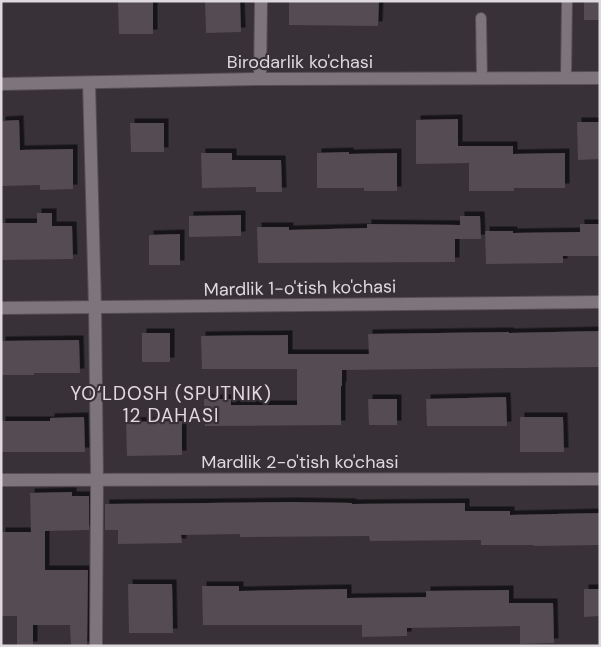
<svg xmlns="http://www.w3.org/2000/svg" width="601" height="647" font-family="'DM Sans',sans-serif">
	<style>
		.building { fill: #544b52; filter: url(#shadow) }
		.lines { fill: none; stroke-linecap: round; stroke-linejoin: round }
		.service-casing { stroke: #554f53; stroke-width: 12 }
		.minor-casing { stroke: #554f53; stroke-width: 14 }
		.tertiary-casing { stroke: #554f53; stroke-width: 14 }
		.service { stroke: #7d747c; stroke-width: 10 }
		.minor { stroke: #7d747c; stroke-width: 12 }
		.tertiary { stroke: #7d747c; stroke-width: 12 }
		.labels { text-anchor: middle; stroke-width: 4.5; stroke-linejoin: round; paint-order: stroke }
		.street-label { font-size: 18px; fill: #ded9dd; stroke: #383137 }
		.neighbourhood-label { font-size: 19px; letter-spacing: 1px; fill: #e3d9e1; stroke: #383137 }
	</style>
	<defs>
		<filter id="shadow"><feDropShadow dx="4.5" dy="-4.5" stdDeviation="0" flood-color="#0009"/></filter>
	</defs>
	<rect width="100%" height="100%" fill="#383137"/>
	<g class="building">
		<path d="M118 1H153V34H119Z"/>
		<path d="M205 1H240L241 32 206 33Z"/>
		<path d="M289 1H379L378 26 289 25Z"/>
		<rect x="584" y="1" width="16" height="19"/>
		<path d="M458 119V146H513V154L565 153V188H514V191H469V163L416 164V120Z"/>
		<path d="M19 120 20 150 73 149V189L40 190V185L1 186V121Z"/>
		<path d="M577 122H600V159L578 160Z"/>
		<path d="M130 123H164V152H131Z"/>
		<path d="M349 152V154L397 153V191H364V188H317V153Z"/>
		<path d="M201 153H232V160H281L282 192H256V187L202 188Z"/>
		<path d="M37 213H52V226H72L73 259 1 260V223H37Z"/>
		<path d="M241 215V236L189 237V216Z"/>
		<path d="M460 216H480L481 239H455V262L258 263 257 227H289V230L367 228V224L460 225Z"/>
		<path d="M580 224H600V256H563V263L486 264 485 231H513V233L580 232Z"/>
		<path d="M180 234V265H149V235Z"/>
		<path d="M600 331V367L342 370V386H341V425L205 426 204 399H231V405H297V369H202L201 336 288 335V354H369L368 334 509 332V333Z"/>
		<rect x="142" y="333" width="28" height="29"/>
		<path d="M79 340 80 373H34V375H1V341Z"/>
		<path d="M506 397 507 426H427L426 399Z"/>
		<path d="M368 399H397V425H369Z"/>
		<path d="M84 417 85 452H1V421H50V418Z"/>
		<path d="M520 417H563L564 452H520Z"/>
		<path d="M182 421V455L127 456 126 422Z"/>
		<path d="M72 492V496H89V530L45 531V570H88L87 646H71L70 625H33V646H17V616H1V532H31L30 493Z"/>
		<path d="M293 502 352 503V504L465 503V511H510V515L600 513V545L534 546V545H481V540L370 541 369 536 240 537V534L181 535 182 543 118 544V530H105V504Z"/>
		<path d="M128 584H172L173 633H129Z"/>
		<path d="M202 586H239V591L347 589V598L426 597V591L509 590V603H553L554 643 520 644V626L407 628V636L362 637V625H203Z"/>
		<path d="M584 589H600V616L584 617Z"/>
	</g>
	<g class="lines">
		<g class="service-casing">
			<g id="service">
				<path d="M481 18 482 79"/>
				<path d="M566 78 567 1"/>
			</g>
		</g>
		<g class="minor-casing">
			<g id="minor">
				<path d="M260 79 261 1"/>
				<path d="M89 83 95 307 97 479 96 646"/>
				<path d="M1 308 600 302"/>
				<path d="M1 480 600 479"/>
			</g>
		</g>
		<g class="tertiary-casing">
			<path id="tertiary" d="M1 84 260 79 600 78"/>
		</g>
		<use href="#service" class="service"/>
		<use href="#minor" class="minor"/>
		<use href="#tertiary" class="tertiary"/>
	</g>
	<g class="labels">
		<g class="street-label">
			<text x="300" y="68">Birodarlik ko'chasi</text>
			<text transform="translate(300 288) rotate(-1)" y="6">Mardlik 1-o'tish ko'chasi</text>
			<text x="300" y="468">Mardlik 2-o'tish ko'chasi</text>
		</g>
		<g class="neighbourhood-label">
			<text x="171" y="400">YO‘LDOSH (SPUTNIK)<tspan x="171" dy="22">12 DAHASI</tspan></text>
		</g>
	</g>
	<rect width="601" height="647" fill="none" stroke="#ded9dd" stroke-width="5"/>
</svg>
